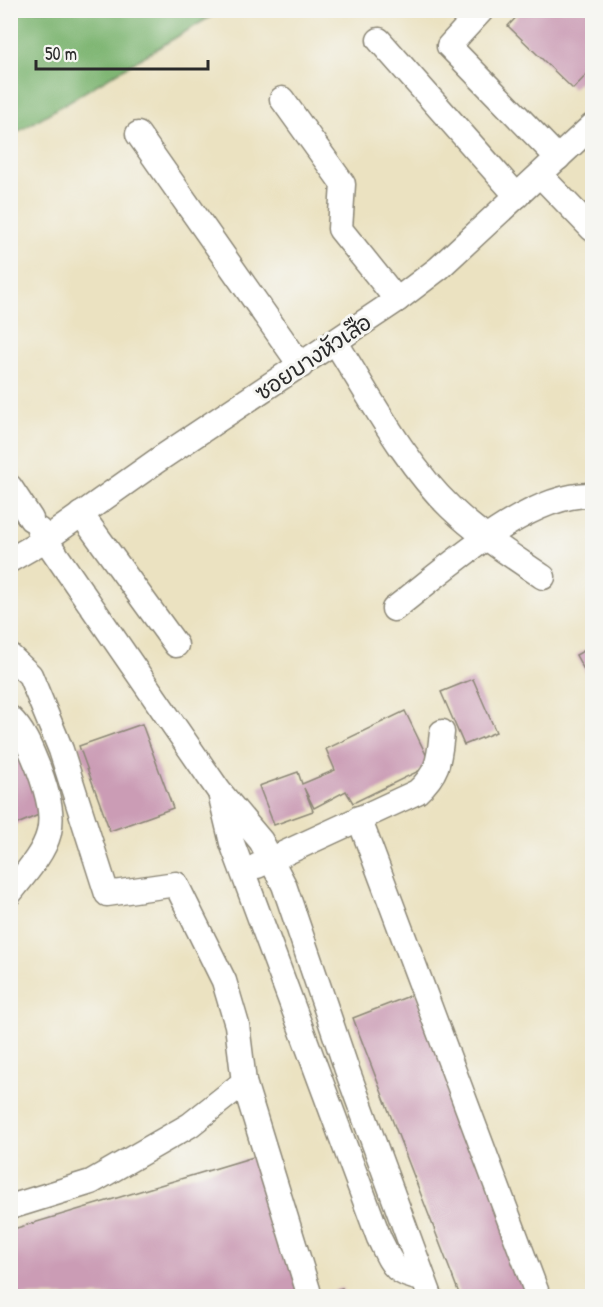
<svg xmlns="http://www.w3.org/2000/svg" width="603" height="1307" font-family="'Patrick Hand','Playpen Sans Thai',sans-serif">
	<style>
		.forest { fill: #7fb673; stroke: #55704f; stroke-width: 1.5 }
		.building { fill: #cb9cb5 }
		.lines { fill: none; stroke-linecap: round; stroke-linejoin: round }
		.minor-casing { stroke: #8b8676; stroke-width: 27 }
		.minor { stroke: #fff; stroke-width: 24 }
		.labels { text-anchor: middle; stroke-width: 6; stroke-linejoin: round; paint-order: stroke }
		.street-label { font-size: 22px; fill: #2b2b2b; stroke: #f6f6f2 }
	</style>
	<rect width="100%" height="100%" fill="#f6f6f2"/>
	<filter id="ink" filterUnits="userSpaceOnUse"><feTurbulence type="fractalNoise" baseFrequency=".0167" numOctaves="2"/><feDisplacementMap in="SourceGraphic" scale="12" xChannelSelector="R" yChannelSelector="G"/><feConvolveMatrix kernelMatrix="1 2 1 2 8 2 1 2 1" color-interpolation-filters="sRGB"/></filter>
	<filter id="wash" filterUnits="userSpaceOnUse"><feTurbulence type="fractalNoise" baseFrequency=".008" numOctaves="4" result="noise"/><feDisplacementMap in="SourceGraphic" scale="24" xChannelSelector="R" yChannelSelector="G"/><feGaussianBlur stdDeviation="1.35" result="paint"/><feColorMatrix in="noise" values="0 0 0 0 0 0 0 0 0 0 0 0 0 0 0 0 0 1.4 0 .05"/><feComposite in="paint" operator="in"/></filter>
	<g filter="url(#wash)">
		<rect width="100%" height="100%" fill="#ebe2c1"/>
		<path class="forest" d="M11 10H220V11L11 136Z"/>
		<g id="blocks">
			<g class="building">
				<path d="M523 10H590L592 13V69L573 89 508 26Z"/>
				<path d="M592 646V676L589 679 576 655Z"/>
				<path d="M473 679 496 732 464 745 441 692Z"/>
				<path d="M405 711 431 765 353 803 346 791 314 808 304 788 313 811 274 825 259 786 298 772 302 784 335 770 326 749Z"/>
				<path d="M142 724 173 808 110 831 79 746Z"/>
				<path d="M10 727 48 811 10 827Z"/>
				<path d="M417 993 534 1296H460L353 1018Z"/>
				<path d="M257 1156 301 1296H10V1230Z"/>
				<path d="M342 1288 344 1296H316Z"/>
			</g>
		</g>
	</g>
	<g filter="url(#ink)">
		<use href="#blocks" fill-opacity="0" stroke="#8b8676" stroke-width="1.5"/>
		<g class="lines">
			<g class="minor-casing">
				<g id="minor">
					<path d="M482 10 449 46 558 158"/>
					<path d="M379 40 517 196"/>
					<path d="M282 99 343 184 340 229 397 300"/>
					<path d="M138 134 301 366"/>
					<path d="M540 175 592 229"/>
					<path d="M336 343C370 397 405 464 451 508 479 535 511 555 543 577"/>
					<path d="M10 487 31 519"/>
					<path d="M81 514 176 645"/>
					<path d="M39 530 219 791 261 841 284 885 346 1067 430 1296"/>
					<path d="M10 560 45 540 158 460 397 300 439 268 592 126"/>
					<path d="M394 609C445 570 527 493 592 495"/>
					<path d="M10 656 30 675 61 750 107 894 176 884 224 981 237 1025 244 1082 308 1290"/>
					<path d="M10 718C24 731 31 750 38 767 62 831 51 842 10 893"/>
					<path d="M221 797 232 843 379 1238C392 1264 393 1274 423 1279"/>
					<path d="M359 818 538 1296"/>
					<path d="M257 866 417 792C439 772 439 760 442 732"/>
					<path d="M10 1207 91 1182 190 1125 244 1082"/>
				</g>
			</g>
			<use href="#minor" class="minor"/>
		</g>
	</g>
	<g class="labels">
		<g class="street-label">
			<text transform="translate(313 357) rotate(-34)" y="8">ซอยบางหัวเสือ</text>
		</g>
	</g>
	<rect width="603" height="1307" fill="none" stroke="#f6f6f2" stroke-width="36"/>
	<path d="M36 60v9h172v-9" fill="none" stroke="#2b2b2b" stroke-width="3"/>
	<text x="45" y="60" font-size="18" fill="#2b2b2b" stroke="#f6f6f2" stroke-width="4.5" paint-order="stroke">50 m</text>
</svg>
